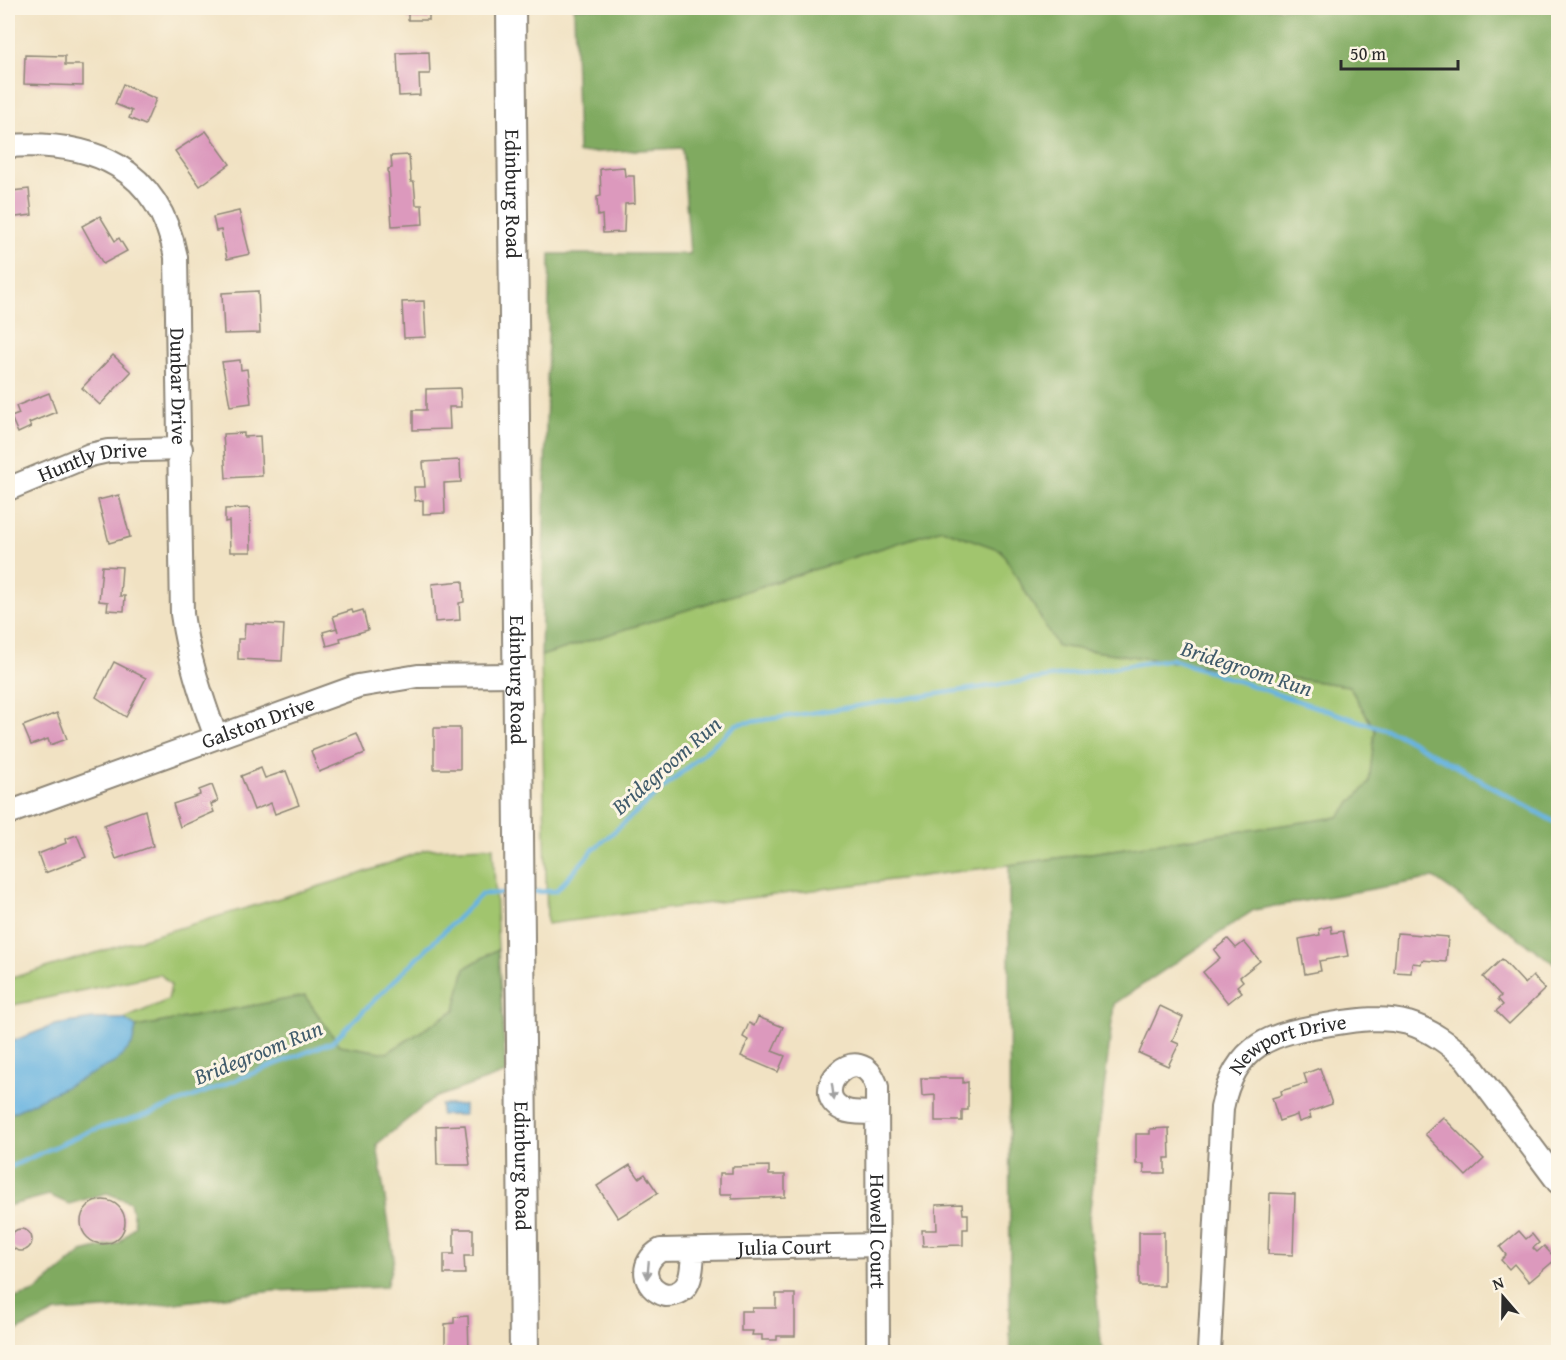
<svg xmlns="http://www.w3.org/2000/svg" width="1566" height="1360" font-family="'Gentium Book Plus',serif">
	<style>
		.green { fill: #a1c56e; stroke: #66784c; stroke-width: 1.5 }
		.forest { fill: #80aa61; stroke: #566a46; stroke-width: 1.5 }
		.water { fill: #67b4e1; stroke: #497086; stroke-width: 1.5 }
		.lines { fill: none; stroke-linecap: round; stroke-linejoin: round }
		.stream { stroke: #67b4e1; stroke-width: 4.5 }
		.building { fill: #dc99bd }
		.minor-casing { stroke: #8e8677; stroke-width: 26 }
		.major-casing { stroke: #8e8677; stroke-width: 32 }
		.minor { stroke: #fff; stroke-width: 22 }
		.major { stroke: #fff; stroke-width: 28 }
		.oneway { fill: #a0a0a0 }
		.labels { text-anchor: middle; stroke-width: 6; stroke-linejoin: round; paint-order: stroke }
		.street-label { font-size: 21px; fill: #2b2b2b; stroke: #fcf5e5 }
		.water-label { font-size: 22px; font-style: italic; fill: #405b6b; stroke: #fcf5e5 }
	</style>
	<rect width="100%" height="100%" fill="#fcf5e5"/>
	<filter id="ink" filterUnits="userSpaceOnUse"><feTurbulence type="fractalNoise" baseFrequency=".0167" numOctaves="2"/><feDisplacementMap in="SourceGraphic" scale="12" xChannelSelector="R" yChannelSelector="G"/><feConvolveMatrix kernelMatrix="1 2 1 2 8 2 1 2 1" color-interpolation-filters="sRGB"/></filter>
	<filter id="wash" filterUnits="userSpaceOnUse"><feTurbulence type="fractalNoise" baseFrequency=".008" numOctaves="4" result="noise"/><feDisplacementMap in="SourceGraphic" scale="24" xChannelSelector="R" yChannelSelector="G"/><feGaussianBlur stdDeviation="1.35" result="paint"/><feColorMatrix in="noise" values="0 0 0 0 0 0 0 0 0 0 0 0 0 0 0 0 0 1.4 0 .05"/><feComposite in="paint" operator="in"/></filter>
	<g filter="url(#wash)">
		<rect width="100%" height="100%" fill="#f1e2c3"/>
		<g class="green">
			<path d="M942 529 1001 550 1058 646 1349 686 1375 730 1369 783 1338 817 1009 865 547 924 541 656Z"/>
			<path d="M493 847 498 949 465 968 455 1010 387 1053 339 1045 305 996 136 1027 124 1019 168 1000 171 985 160 974 8 1006V979L357 875 428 849Z"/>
		</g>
		<g class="forest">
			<path d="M574 8H1558V966L1434 878 1254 910 1114 1004 1089 1218 1102 1352H1010L1009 865 1338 817 1369 783 1375 730 1349 686 1057 646 1001 550 942 529 541 656 550 254H690L682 148 578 153Z"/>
			<path d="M498 949 506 1073 434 1098 377 1144 394 1259 386 1287 273 1291 151 1306 56 1312 8 1335V1300L35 1292 82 1252 119 1243 135 1225 130 1202 107 1193 69 1204 49 1195 8 1206V1115L132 1045 136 1027 305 996 339 1045 387 1053 455 1010 465 968Z"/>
		</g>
		<g class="water">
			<path d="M93 1019H124L136 1027 132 1045 116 1062 8 1115V1043L55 1025Z"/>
			<rect x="441" y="1105" width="23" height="10"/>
		</g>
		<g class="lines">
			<g class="stream">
				<path d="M530 892 556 891 594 849 737 724 1171 659 1398 734 1558 824"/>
				<path d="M8 1168 92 1130 152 1113 332 1042 482 894 510 893"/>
			</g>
		</g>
		<g id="blocks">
			<g class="building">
				<rect x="408" y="8" width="21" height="12"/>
				<path d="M429 52 430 74H419L420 95 399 96 397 53Z"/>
				<path d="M25 55 65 56V65H83V86L24 84Z"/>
				<path d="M123 84 156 99 145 125 129 118 132 111 115 104Z"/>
				<path d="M206 131 230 164 200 186 175 151Z"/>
				<path d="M409 155 411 182H414L416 205H422L423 224 392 226 388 169 392 168 391 156Z"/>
				<path d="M624 167 625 176H634L635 203 625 204 624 232 603 233 602 215 598 216 597 197 601 196 600 169Z"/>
				<path d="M29 189 32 215 8 218V196L13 195 12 191Z"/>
				<path d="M239 211 250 254 227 259 221 230 216 231 213 217Z"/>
				<path d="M100 216 115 241 119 238 127 251 103 264 82 226Z"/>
				<path d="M258 291 260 333 224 334 222 293Z"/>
				<path d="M424 301 426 337 404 338 402 302Z"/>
				<path d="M113 355 131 372 100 405 82 388Z"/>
				<path d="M240 360 241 370 247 369 251 403 230 406 222 362Z"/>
				<path d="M460 388 461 407H449L450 429 413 430V410H426V389Z"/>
				<path d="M49 393 56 412 29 423 31 427 18 433 11 417 19 414 16 406Z"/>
				<path d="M244 433V437L260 436 262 476 226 478 223 434Z"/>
				<path d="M460 460 461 482 444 483 445 513 423 514V500L415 501 414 487H425L423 462Z"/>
				<path d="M119 495 130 537 109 543 98 500Z"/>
				<path d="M250 508 251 552H230L229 521 225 522V509Z"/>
				<path d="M102 566 122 567 120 596H125L124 611 107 610 108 602 99 601Z"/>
				<path d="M463 581 464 602 459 603 460 620 435 622 432 584Z"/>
				<path d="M352 610 353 613 363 610 368 630 340 638 341 642 327 646 323 632 337 628 338 632 333 616Z"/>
				<path d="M245 623 284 625 282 661 238 659V639H244Z"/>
				<path d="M114 662 146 678 126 717 96 697Z"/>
				<path d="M57 713 67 739 50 745 48 739 31 745 23 726Z"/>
				<rect x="434" y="728" width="26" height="41"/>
				<path d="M357 733 365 753 319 772 311 751Z"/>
				<path d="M261 768 265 778 286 771 299 805 275 814 271 803 254 810 241 776Z"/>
				<path d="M212 785 218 801 211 804 214 812 180 827 173 804 200 795 199 790Z"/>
				<path d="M145 810 153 846 116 859 104 825Z"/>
				<path d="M77 835 86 857 45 873 38 854 66 843 65 839Z"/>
				<path d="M1331 926 1332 933 1343 931 1348 956 1319 961 1321 971 1305 974 1299 939 1320 935 1319 929Z"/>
				<path d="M1397 933 1448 937 1446 962 1422 960 1421 964 1412 963 1411 973 1394 972Z"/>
				<path d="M1228 939 1236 948 1244 942 1260 961 1240 977 1243 981 1237 986 1242 992 1228 1003 1203 972 1220 958 1214 950Z"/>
				<path d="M1502 959 1525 984 1533 976 1545 989 1509 1024 1496 1011 1503 1005 1498 999 1501 996 1483 977Z"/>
				<path d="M1160 1006 1183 1017 1172 1041 1179 1044 1168 1066 1139 1053Z"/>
				<path d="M758 1017 783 1027 772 1051 785 1056 778 1072 741 1056 748 1040 743 1037 749 1023 754 1026Z"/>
				<path d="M1320 1068 1332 1104 1309 1112 1311 1118 1299 1122 1297 1115 1279 1121 1272 1098 1282 1095 1281 1091 1307 1083 1304 1074Z"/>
				<path d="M921 1078H963V1083L968 1082V1110H962V1121H935V1095L922 1096Z"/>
				<path d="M1443 1117 1484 1159 1466 1176 1425 1134Z"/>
				<path d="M465 1125 470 1165H437L436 1126Z"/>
				<path d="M1169 1128 1170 1158H1165V1173H1144V1164H1136V1134H1150V1129Z"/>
				<path d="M630 1165 639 1178 645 1174 658 1193 618 1218 597 1186Z"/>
				<path d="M769 1166V1175H785V1197L732 1199V1194H720V1173H732V1167Z"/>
				<path d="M1270 1193 1295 1194 1293 1255 1268 1254Z"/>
				<circle cx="103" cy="1222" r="22"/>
				<path d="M962 1204 963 1214H968V1229H963V1245L923 1246 922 1230H937L936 1205Z"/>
				<circle cx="21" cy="1240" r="11"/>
				<path d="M454 1229H473V1256H464L465 1274H444V1254H454Z"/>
				<path d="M1519 1231 1526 1239 1532 1234 1539 1243 1533 1248 1537 1252 1544 1246 1556 1259 1529 1282 1514 1264 1509 1269 1501 1260 1506 1255 1500 1247Z"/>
				<rect x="1139" y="1232" width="25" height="54"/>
				<path d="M776 1294H795V1336H777V1340H762V1335H752L753 1331H741V1311H752V1308H776Z"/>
				<path d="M468 1316 469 1353H445V1324L454 1323V1317Z"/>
			</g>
		</g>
	</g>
	<g filter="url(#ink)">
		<use href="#blocks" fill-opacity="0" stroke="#8e8677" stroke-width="1.5"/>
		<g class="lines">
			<g class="minor-casing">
				<g id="minor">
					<path id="s1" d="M8 146C93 140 158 167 176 257L182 614C188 657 201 696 216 737"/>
					<path id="s2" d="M8 489 90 455 108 451 181 449"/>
					<path id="s3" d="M8 813 358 686 418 676 517 675"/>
					<path id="s4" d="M876 1113C866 1112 853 1114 844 1110 804 1093 860 1034 877 1087L878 1352"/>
					<path id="s5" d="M693 1250C692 1270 693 1295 666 1295 642 1288 639 1262 661 1250L878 1245"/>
					<path id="s6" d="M1209 1352 1222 1108C1235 1043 1272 1033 1331 1024 1357 1020 1382 1016 1408 1023 1431 1030 1449 1044 1466 1059L1558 1182"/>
				</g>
			</g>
			<g class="major-casing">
				<g id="major">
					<path id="s7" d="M511 8 524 1352"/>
				</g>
			</g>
			<use href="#minor" class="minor"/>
			<use href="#major" class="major"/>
		</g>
		<defs><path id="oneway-solid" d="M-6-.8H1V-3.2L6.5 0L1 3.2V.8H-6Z" transform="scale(1.5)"/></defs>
		<g class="oneway">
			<use href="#oneway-solid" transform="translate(833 1092) rotate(82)"/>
			<use href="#oneway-solid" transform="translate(648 1270) rotate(95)"/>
		</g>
	</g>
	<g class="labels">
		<g class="street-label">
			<text dy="7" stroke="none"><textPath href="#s7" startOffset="186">Edinburg Road</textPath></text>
			<text dy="7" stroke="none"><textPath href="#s1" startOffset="354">Dunbar Drive</textPath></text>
			<text dy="7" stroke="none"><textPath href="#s2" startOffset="90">Huntly Drive</textPath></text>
			<text dy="7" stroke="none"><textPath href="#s7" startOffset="672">Edinburg Road</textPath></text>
			<text dy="7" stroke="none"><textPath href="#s3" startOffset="266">Galston Drive</textPath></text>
			<text dy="7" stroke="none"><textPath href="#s6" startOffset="346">Newport Drive</textPath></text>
			<text dy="7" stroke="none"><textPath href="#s7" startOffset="1158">Edinburg Road</textPath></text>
			<text dy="7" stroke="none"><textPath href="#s4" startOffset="274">Howell Court</textPath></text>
			<text dy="7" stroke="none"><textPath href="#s5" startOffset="244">Julia Court</textPath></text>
		</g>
		<g class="water-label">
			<text transform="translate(1247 668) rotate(18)" y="8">Bridegroom Run</text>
			<text transform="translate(666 765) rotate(-41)" y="8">Bridegroom Run</text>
			<text transform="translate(258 1052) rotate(-22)" y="8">Bridegroom Run</text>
		</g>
	</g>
	<rect width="1566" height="1360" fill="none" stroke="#fcf5e5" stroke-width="30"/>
	<g transform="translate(1503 1297) rotate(340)" stroke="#fcf5e5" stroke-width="4.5" paint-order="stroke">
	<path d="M0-4.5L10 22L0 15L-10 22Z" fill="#2b2b2b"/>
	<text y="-9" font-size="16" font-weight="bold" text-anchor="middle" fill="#2b2b2b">N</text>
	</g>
	<path d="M1341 60v9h117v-9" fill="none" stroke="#2b2b2b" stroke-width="3"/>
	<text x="1350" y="60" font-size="18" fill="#2b2b2b" stroke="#fcf5e5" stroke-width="4.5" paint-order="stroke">50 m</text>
</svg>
